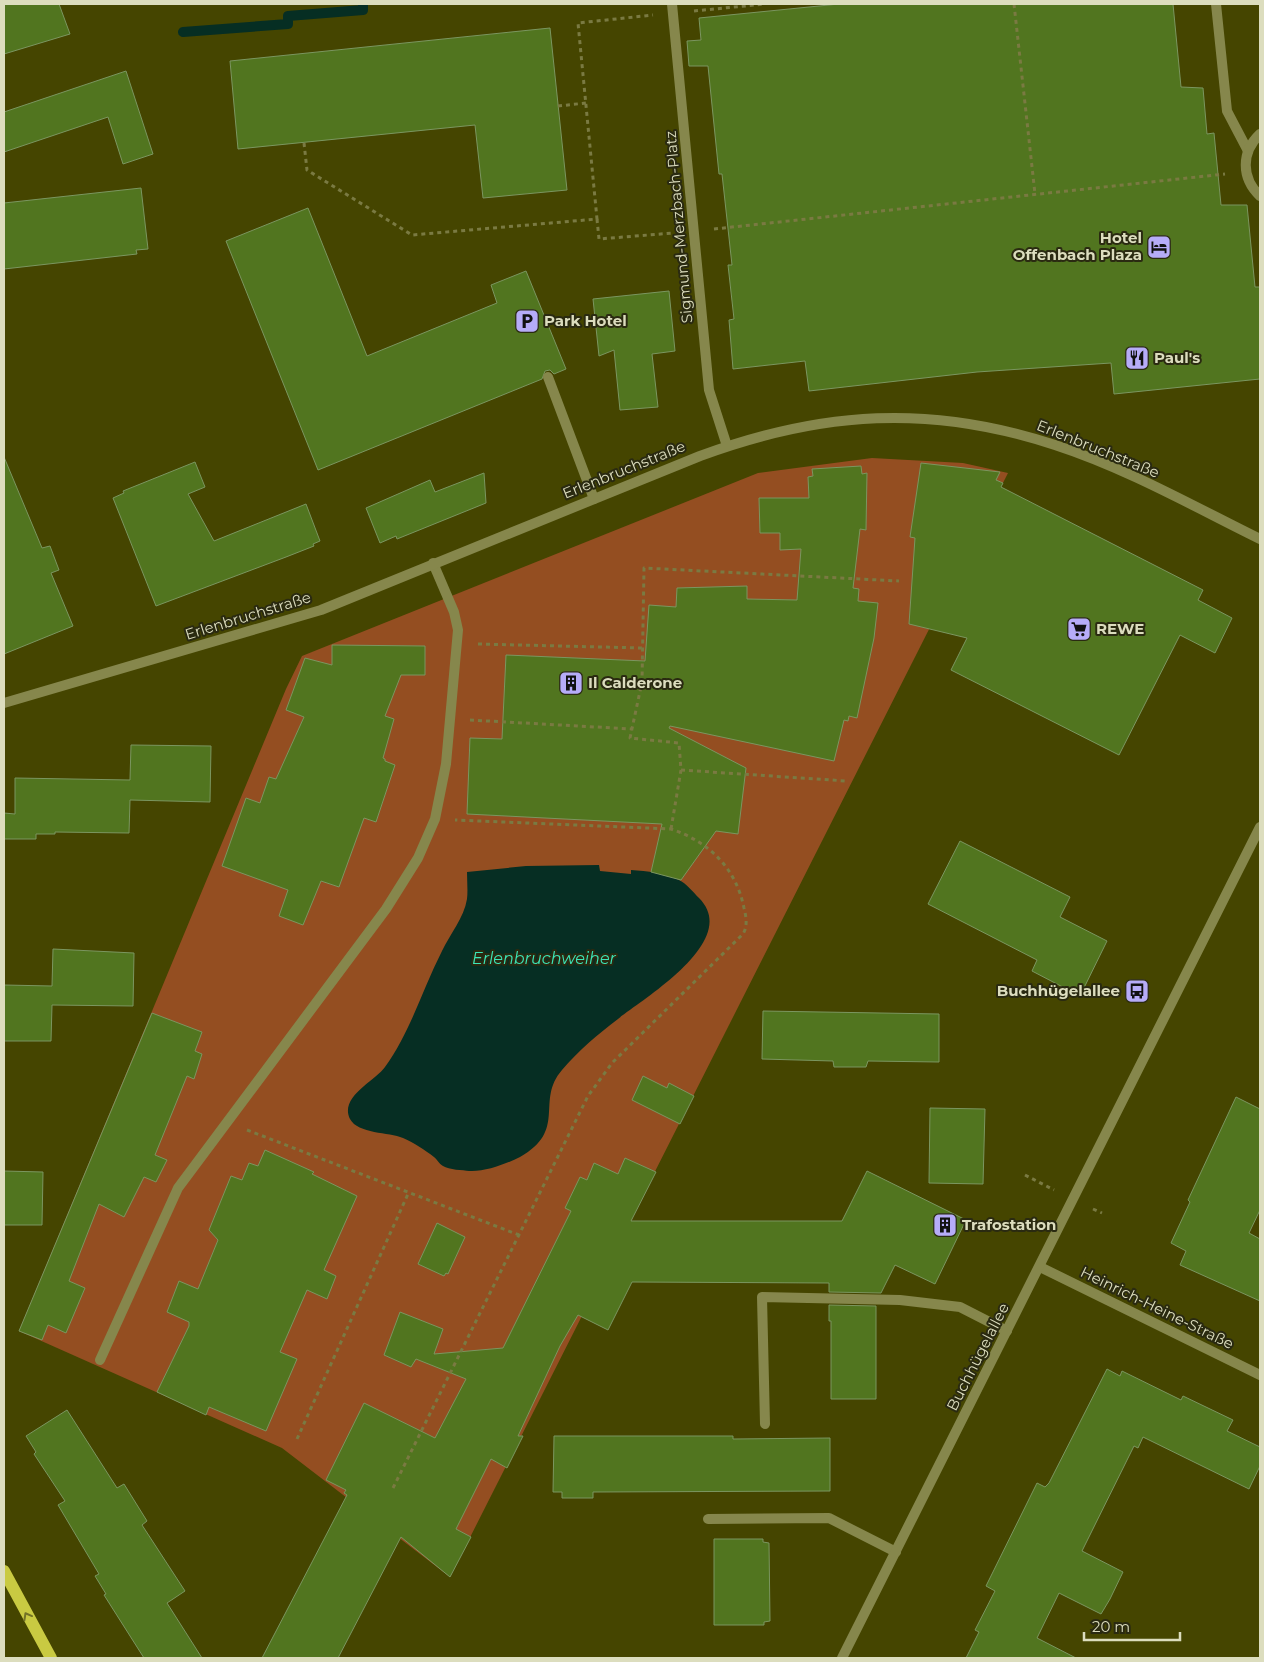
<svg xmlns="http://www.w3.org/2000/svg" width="1264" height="1662" font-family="Montserrat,sans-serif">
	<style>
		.green { fill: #944e21 }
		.water { fill: #062e23 }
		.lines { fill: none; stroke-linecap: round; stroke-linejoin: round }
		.stream { stroke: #062e23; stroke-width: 10 }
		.building { fill: #51751f; stroke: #7b9660 }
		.path { stroke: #7a7a42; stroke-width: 3; stroke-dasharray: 4 4; stroke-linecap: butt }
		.service { stroke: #86874c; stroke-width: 10 }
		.minor { stroke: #86874c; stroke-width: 10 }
		.tertiary { stroke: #86874c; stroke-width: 10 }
		.primary { stroke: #c9ca42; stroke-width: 12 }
		.oneway { stroke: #727227 }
		.labels { text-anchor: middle; stroke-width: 4; stroke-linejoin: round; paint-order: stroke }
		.street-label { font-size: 15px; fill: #dcddbe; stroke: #2a2a11 }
		.poi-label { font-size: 15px; font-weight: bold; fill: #dcddbe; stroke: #2a2a11; text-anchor: start }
		.water-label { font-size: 16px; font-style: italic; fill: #3ce6b8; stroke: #2a2a11 }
	</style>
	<rect width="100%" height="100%" fill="#454500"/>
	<path class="green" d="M872 458 963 463 1008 473 450 1577 282 1448 19 1331 286 689 302 656 758 473Z"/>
	<path class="water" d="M599 865 600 871 631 874V870C647 871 665 873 679 880 686 883 693 892 699 898 741 940 646 997 618 1019 598 1034 578 1051 562 1070 535 1101 568 1130 520 1157 506 1164 485 1172 469 1171 463 1170 449 1170 443 1166 439 1164 437 1159 434 1157 425 1150 413 1142 403 1138 389 1132 358 1134 350 1119 339 1097 375 1081 385 1067 411 1031 422 990 442 951 450 934 464 918 467 899 468 891 467 881 467 872L526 866Z"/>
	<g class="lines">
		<path class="stream" d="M183 32 288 24V16L363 10V4"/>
	</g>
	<g class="building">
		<path d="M4 4H59L70 34 4 54Z"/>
		<path d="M839 4H1173L1181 87 1203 88 1207 134 1214 133 1221 205H1247L1255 287H1260V379L1114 394 1111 363 977 372 809 391 805 361 733 369 729 320 734 319 728 265H732L731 256 722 174H719L708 66H689L687 41 701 40 699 18Z"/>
		<path d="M550 28 567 190 483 198 475 125 238 149 230 61Z"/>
		<path d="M126 71 153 154 123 164 108 117 4 152V112Z"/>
		<path d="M141 188 148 249 136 250 137 254 4 269V203Z"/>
		<path d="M308 208 367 356 497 303 491 285 526 271 566 369 554 374 550 370 545 371 542 379 318 470 226 241Z"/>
		<path d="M669 291 675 351 652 354 658 407 620 410 614 350 599 356 593 299Z"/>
		<path d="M4 457 42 548 50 546 59 570 51 573 73 626 4 654Z"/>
		<path d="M195 462 205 487 188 494 214 541 306 504 320 541 313 544 314 546 286 557 156 606 113 498 124 493 123 491Z"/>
		<path d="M921 463 1000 472 996 480 1003 483 1001 487 1203 590 1198 600 1232 618 1215 653 1180 635 1119 755 951 670 967 638 909 624 915 538 910 537Z"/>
		<path d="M861 466 862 474 867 473 866 530 860 529 853 588 859 589 858 601 878 603 874 638 857 718 849 716 848 721 844 720 834 761 670 726 669 728 746 768 738 834 716 831 681 880 651 872 662 824 467 814 470 738 502 739 506 655 645 661 649 605 676 607 677 588 747 586V599L797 600 801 549 780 550V533H760L759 498H809L808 477 813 476 812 469Z"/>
		<path d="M484 473 486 503 397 539 396 536 380 543 366 508 430 480 435 492Z"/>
		<path d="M332 645 425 646V675H401L385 716 394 719 383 758 385 759V761L395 765 376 822 364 818 339 887 321 881 303 925 279 916 288 890 222 866 246 798 260 803 269 777 276 779 304 717 286 710 305 658 332 665Z"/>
		<path d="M131 745 211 746 210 802 130 800 129 833 55 832V834H36V839H4V813L15 814V778L130 780Z"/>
		<path d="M960 841 1070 897 1060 917 1107 941 1080 996 1032 971 1037 960 928 904Z"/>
		<path d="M53 949 134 953 133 1006 52 1005 51 1041H4V985L52 986Z"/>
		<path d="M763 1011 939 1014V1062L868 1061 866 1067H834L833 1061 762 1059Z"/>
		<path d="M152 1013 202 1032 195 1051 202 1054 194 1079 187 1076 155 1155 167 1160 156 1182 144 1177 124 1217 99 1204 69 1281 85 1288 66 1333 48 1325 42 1340 19 1331Z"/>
		<path d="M643 1076 667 1088 669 1083 694 1096 680 1124 632 1100Z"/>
		<path d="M1236 1097 1260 1109V1210L1249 1233 1260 1239V1301L1180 1265 1186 1251 1171 1243 1190 1202 1188 1200Z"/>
		<path d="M930 1108 985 1109 983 1184 929 1183Z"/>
		<path d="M265 1150 314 1172 312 1174 357 1196 324 1270 336 1276 327 1299 307 1290 280 1352 297 1359 266 1431 209 1407 206 1415 157 1392 189 1326V1322L167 1312 179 1281 198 1289 218 1240 209 1230 231 1176 242 1180 249 1163 258 1166Z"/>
		<path d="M625 1158 656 1172 631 1221H842L867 1171 966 1220 935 1284 895 1265 881 1293 829 1292V1283L632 1282 608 1330 578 1315 560 1346 518 1436H523L507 1468 491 1459 456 1529 471 1537 450 1577 401 1537 338 1658H262L347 1495 344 1493 346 1490 326 1480 364 1403 435 1438 466 1379 416 1359 411 1367 384 1355 400 1312 443 1329 434 1354 503 1348 571 1211 565 1208 580 1177 587 1180 594 1163 618 1174Z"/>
		<path d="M4 1171 43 1172 42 1225H4Z"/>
		<path d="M437 1223 465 1237 448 1274 446 1273 444 1276 418 1264Z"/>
		<path d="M829 1305 876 1306V1399H831V1321H829Z"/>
		<path d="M1107 1369 1120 1376 1122 1371 1181 1400 1183 1396 1233 1420 1227 1431 1260 1447V1466L1249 1489 1143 1437 1138 1448 1134 1446 1082 1551 1123 1572 1110 1599 1101 1614 1059 1593 1037 1638 1076 1658H966L979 1632 975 1630 995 1591 986 1586 1037 1483 1045 1487 1049 1483Z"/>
		<path d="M67 1410 117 1488 124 1484 147 1521 142 1525 185 1591 167 1603 202 1658H144L104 1595 106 1594 95 1576 99 1574 58 1505 65 1501 34 1454 36 1452 26 1436Z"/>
		<path d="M554 1436H733V1439L830 1438V1491L593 1492V1498H562V1492H553Z"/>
		<path d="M714 1539H763V1542L769 1543 770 1621 764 1622V1625H714Z"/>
	</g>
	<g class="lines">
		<g class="path">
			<path d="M1014 4 1035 194"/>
			<path d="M694 11 765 4"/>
			<path d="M558 106 586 103"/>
			<path d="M304 143 307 170 412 235 597 219 578 23 653 15"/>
			<path d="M597 219 599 239 673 233"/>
			<path d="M714 229 1225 174"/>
			<path d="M478 644 642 648"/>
			<path d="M470 720 632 729"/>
			<path d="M681 770 846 781"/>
			<path d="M671 829 681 770 679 743 630 738 642 682 644 568 899 581"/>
			<path d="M247 1130 519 1235"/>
			<path d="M1025 1175 1054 1190"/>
			<path d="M1093 1209 1102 1213"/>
			<path d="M297 1439 408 1194"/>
			<path d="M393 1488 588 1096 612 1063 743 934C748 926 746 916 744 908 736 868 709 842 671 829L455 820"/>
		</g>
		<g class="service">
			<path d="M672 4 709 390 727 446"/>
			<path d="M1216 4 1227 111 1248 151"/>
			<path d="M1260 134C1241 152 1241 178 1260 196"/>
			<path d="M548 377 594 499"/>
			<path d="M100 1360 178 1188 386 909 418 858 435 819 446 764 458 630 454 612 433 563"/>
			<path d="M765 1424 762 1297 900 1300 960 1307 1007 1331"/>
			<path d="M708 1519 829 1518 896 1552"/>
		</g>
		<g class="minor">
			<path d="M4 703 321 610 700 456C822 411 931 404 1055 445 1126 468 1193 506 1260 539"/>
			<path d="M1040 1267 1260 1375"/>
		</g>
		<path class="tertiary" d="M842 1658 1260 827"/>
		<path class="primary" d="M4 1571 51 1658"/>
	</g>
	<defs><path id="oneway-chevron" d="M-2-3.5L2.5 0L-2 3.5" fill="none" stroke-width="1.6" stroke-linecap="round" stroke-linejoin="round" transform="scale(1.25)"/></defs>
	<use class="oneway" href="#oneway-chevron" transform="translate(27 1616) rotate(-119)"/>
	<defs>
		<g id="hotel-square" transform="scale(1.25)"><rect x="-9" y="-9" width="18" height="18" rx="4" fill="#b6acf8" stroke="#2a2a11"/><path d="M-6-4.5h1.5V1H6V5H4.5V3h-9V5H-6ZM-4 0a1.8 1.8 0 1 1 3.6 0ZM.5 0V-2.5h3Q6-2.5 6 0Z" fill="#111"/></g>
		<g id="parking-square" transform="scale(1.25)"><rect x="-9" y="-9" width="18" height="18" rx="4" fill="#b6acf8" stroke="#2a2a11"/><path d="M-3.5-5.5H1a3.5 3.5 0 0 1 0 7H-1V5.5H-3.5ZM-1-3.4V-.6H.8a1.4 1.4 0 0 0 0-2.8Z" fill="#111"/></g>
		<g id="restaurant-square" transform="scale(1.25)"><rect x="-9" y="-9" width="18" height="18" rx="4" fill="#b6acf8" stroke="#2a2a11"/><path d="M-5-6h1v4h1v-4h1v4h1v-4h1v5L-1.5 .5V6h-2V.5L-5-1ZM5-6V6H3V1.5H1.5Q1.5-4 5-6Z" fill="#111"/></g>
		<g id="supermarket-square" transform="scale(1.25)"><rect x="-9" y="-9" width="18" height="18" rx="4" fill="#b6acf8" stroke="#2a2a11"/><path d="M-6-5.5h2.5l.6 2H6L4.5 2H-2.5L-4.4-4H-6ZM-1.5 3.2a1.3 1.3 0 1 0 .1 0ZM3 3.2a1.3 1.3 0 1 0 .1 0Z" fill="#111"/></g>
		<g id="building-square" transform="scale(1.25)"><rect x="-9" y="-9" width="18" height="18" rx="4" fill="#b6acf8" stroke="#2a2a11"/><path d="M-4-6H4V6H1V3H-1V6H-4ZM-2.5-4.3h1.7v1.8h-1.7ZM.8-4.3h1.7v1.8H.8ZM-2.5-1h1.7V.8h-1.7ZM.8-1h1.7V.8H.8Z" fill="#111"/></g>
		<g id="bus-square" transform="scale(1.25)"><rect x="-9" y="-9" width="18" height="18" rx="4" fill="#b6acf8" stroke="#2a2a11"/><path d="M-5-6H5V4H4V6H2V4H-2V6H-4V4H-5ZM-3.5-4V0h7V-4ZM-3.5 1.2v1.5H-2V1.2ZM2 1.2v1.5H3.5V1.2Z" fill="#111"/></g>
	</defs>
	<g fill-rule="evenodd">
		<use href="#hotel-square" x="1159" y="247"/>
		<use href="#parking-square" x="527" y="321"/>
		<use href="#restaurant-square" x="1137" y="358"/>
		<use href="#supermarket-square" x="1079" y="629"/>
		<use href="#building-square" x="571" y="683"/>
		<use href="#bus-square" x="1137" y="991"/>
		<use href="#building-square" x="945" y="1225"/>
	</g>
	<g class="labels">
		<g class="street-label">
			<text transform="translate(679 227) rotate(-95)" y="5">Sigmund-Merzbach-Platz</text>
			<text transform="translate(1098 449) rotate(22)" y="5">Erlenbruchstraße</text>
			<text transform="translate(624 470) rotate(-22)" y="5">Erlenbruchstraße</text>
			<text transform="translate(248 616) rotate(-17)" y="5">Erlenbruchstraße</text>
			<text transform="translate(1157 1308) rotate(26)" y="5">Heinrich-Heine-Straße</text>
			<text transform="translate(978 1357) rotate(-63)" y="5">Buchhügelallee</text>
		</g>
		<g class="poi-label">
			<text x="1142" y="243" text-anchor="end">Hotel<tspan x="1142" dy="17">Offenbach Plaza</tspan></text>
			<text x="544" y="326">Park Hotel</text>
			<text x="1154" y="363">Paul's</text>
			<text x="1096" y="634">REWE</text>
			<text x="588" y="688">Il Calderone</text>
			<text x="1120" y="996" text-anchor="end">Buchhügelallee</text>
			<text x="962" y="1230">Trafostation</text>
		</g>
		<g class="water-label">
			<text x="544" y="964">Erlenbruchweiher</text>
		</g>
	</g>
	<rect width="1264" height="1662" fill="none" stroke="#dcddbe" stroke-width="10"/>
	<path d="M1084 1632v8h96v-8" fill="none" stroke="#dcddbe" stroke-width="2.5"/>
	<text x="1092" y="1632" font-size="15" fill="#dcddbe" stroke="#2a2a11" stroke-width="4" paint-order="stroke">20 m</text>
</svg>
